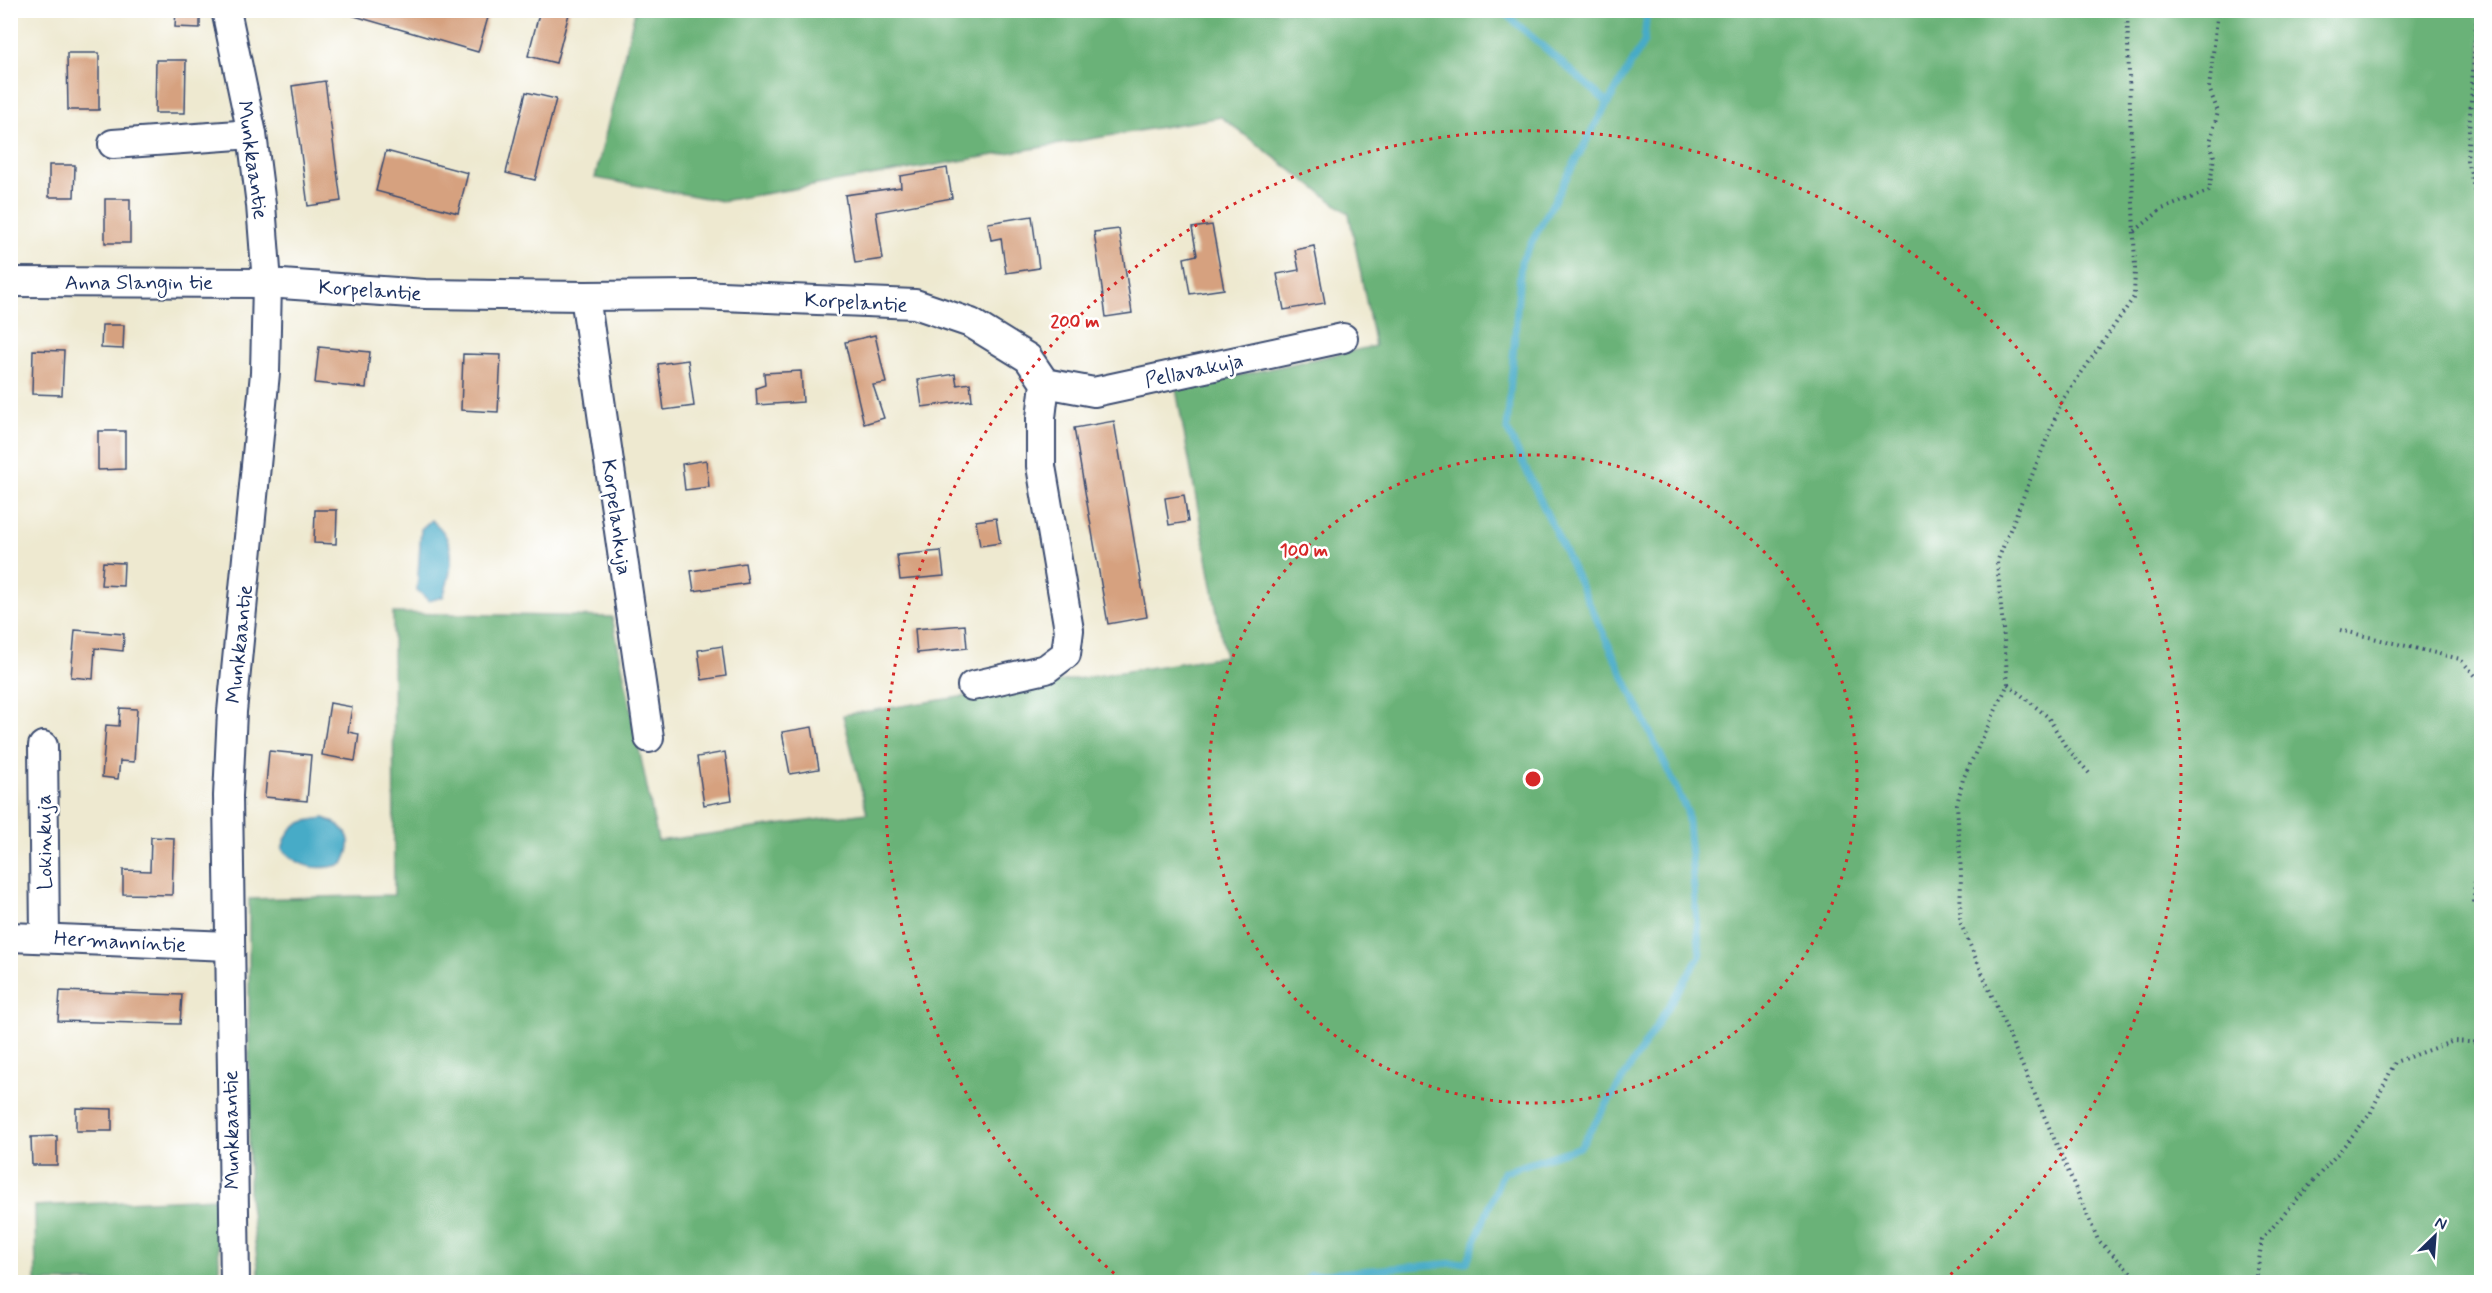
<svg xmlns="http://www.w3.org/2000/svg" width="2492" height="1293" font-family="Mynerve,sans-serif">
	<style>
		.forest { fill: #6bb278; stroke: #43706b; stroke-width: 1.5 }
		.water { fill: #47abc7; stroke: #316d92; stroke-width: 1.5 }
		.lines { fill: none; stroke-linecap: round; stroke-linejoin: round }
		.stream { stroke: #47abc7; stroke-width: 7 }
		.building { fill: #d6a17f }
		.minor-casing { stroke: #3b4b6f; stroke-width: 32 }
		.path { stroke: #3b4b6f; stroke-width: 4; stroke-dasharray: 1.5 4.5; stroke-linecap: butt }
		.minor { stroke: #fff; stroke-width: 28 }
		.ring { fill: none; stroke: #d62828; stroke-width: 3; stroke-dasharray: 3 6 }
		.labels { text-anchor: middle; stroke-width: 5; stroke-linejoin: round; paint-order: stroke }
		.street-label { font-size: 21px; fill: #1b2f5e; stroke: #fff }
		.centre { fill: #d62828; stroke: #fff; stroke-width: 3 }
		.ring-label { font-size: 18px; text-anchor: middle; font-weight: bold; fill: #d62828; stroke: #fff; stroke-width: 5; stroke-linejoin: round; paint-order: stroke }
	</style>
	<rect width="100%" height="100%" fill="#fff"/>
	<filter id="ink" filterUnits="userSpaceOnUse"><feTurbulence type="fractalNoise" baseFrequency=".0167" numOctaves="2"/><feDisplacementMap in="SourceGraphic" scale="12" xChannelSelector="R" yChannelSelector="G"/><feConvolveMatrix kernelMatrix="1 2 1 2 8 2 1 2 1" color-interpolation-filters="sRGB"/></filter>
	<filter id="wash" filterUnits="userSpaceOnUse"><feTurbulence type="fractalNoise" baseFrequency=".008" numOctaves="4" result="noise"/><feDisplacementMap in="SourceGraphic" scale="24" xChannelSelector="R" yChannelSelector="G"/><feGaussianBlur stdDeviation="1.35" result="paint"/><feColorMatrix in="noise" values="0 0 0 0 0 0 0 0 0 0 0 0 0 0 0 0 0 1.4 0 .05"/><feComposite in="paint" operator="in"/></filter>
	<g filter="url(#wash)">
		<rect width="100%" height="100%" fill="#eee9d0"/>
		<g class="forest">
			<path d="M635 11H2481V1282H260L249 1196V899L394 895 393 613 612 617 658 841 867 813 843 715 1225 656 1176 389 1375 346 1349 214 1221 117 722 201 595 178Z"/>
			<path d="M216 1198 220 1282H36L35 1206Z"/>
		</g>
		<g class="water">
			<path d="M431 520C459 540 453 569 443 597L429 601 417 590 421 529Z"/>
			<path d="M324 818C348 827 356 840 343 864 317 871 301 869 282 849 289 823 299 821 324 818Z"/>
		</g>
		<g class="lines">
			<g class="stream">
				<path d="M1501 10 1608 103"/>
				<path d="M1304 1282 1311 1275 1467 1262 1503 1172 1580 1147 1700 956 1687 811 1507 429 1521 262 1595 125 1644 42 1647 10"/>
			</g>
		</g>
		<g id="blocks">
			<g class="building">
				<path d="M176 10H200V28L175 27Z"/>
				<path d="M352 10H477L489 14 478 52 351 15Z"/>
				<path d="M540 10H570L556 63 528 56Z"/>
				<path d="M67 53H99V110H68Z"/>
				<path d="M156 60H186L185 113H155Z"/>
				<path d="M325 81 341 201 308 206 292 86Z"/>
				<path d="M526 92 556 99 535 180 506 173Z"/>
				<path d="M386 151 468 173 458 213 376 191Z"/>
				<path d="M49 165H75L74 197H49Z"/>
				<path d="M947 168 952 198 876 212 883 259 855 263 845 195 901 187 900 176Z"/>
				<rect x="105" y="199" width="25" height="44"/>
				<path d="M1032 216 1039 268 1006 273 1001 238 991 240 988 223Z"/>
				<path d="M1212 225 1224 289 1190 294 1184 258 1197 255 1192 228Z"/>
				<path d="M1119 229 1132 313 1106 317 1094 232Z"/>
				<path d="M1314 246 1325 303 1284 310 1277 274 1299 270 1295 250Z"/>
				<path d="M102 325H124L123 349 101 348Z"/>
				<path d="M875 335 886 383 873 385 884 418 864 424 845 342Z"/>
				<path d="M319 347 370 352 366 388 315 383Z"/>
				<path d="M33 350 64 351 62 395 32 394Z"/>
				<path d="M463 354 501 355 498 412 461 410Z"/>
				<path d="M688 360 694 406 664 410 658 364Z"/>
				<path d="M801 371 803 402 757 405 756 388 765 385 764 373Z"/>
				<path d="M955 374 957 385 970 383 972 400 922 407 918 380Z"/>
				<path d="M1114 421 1147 617 1108 624 1074 428Z"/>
				<path d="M98 431H125V469L98 470Z"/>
				<path d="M706 460 709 487 685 490 682 464Z"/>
				<path d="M1184 495 1188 522 1169 525 1165 498Z"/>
				<path d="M315 510H337L336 544 314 543Z"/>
				<path d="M996 518 1000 543 980 546 976 521Z"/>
				<path d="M941 551 944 576 900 580 897 555Z"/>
				<path d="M103 562 124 563 123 586 101 585Z"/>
				<path d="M745 563 748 583 694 591 691 571Z"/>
				<path d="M965 625 967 648 917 653 915 629Z"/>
				<path d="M75 630 124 634 123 651 95 648 93 679 71 677Z"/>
				<path d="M722 646 726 676 702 680 698 650Z"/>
				<path d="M330 703 352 707 348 732 359 734 355 761 322 755Z"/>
				<path d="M120 708 137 709 134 762 120 761 118 779 102 777 106 725 119 726Z"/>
				<path d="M812 727 819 769 790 774 782 732Z"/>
				<path d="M269 751 311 755 307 801 265 797Z"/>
				<path d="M725 752 732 800 704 805 697 757Z"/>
				<path d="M151 837 174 838 172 895 123 894V870L150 871Z"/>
				<path d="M60 991 182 995 180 1024 58 1021Z"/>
				<path d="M76 1108 112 1109V1131H76Z"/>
				<path d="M57 1136V1165H32L31 1137Z"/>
			</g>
		</g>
	</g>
	<g filter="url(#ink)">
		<use href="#blocks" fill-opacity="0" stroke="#3b4b6f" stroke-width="1.5"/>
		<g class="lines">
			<g class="minor-casing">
				<g id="minor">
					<path d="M226 10 252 134 261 205 267 283 265 373 232 712 228 796 235 1282"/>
					<path d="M113 144 252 134"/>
					<path d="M10 282 267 283 425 294 585 296 696 295 915 304 971 323 1028 358 1045 383 1041 418V466L1069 630 1066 654 1046 669 972 686"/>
					<path d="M585 296 649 738"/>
					<path d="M1045 383 1094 392 1343 338"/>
					<path d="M43 746 45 937"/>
					<path d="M10 937 229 946"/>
				</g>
			</g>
			<g class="path">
				<path d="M2127 10 2135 269 2134 297 2062 401 1997 562 2008 684 1963 779 1957 804 1961 873 1960 922 2098 1240 2141 1282"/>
				<path d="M2477 10 2467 160 2482 219"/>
				<path d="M2135 231 2162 209 2209 191 2214 157 2210 142 2218 112 2209 88 2218 10"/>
				<path d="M2340 630 2460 659 2482 683"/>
				<path d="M2008 684 2048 717 2066 747 2089 773"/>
				<path d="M2482 787 2478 809 2474 901 2482 911"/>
				<path d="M2256 1282 2262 1239 2339 1152 2370 1114 2395 1062 2454 1041 2482 1043"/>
			</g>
			<use href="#minor" class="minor"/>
		</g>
	</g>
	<g class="ring">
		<circle cx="1533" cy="779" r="324"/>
		<path d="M1121 1279A648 648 0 1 1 1945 1279"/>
	</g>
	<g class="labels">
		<g class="street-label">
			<text transform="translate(253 160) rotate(82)" y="7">Munkkaantie</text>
			<text x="139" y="289">Anna Slangin tie</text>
			<text transform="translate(370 290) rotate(4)" y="7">Korpelantie</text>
			<text transform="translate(856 302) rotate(3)" y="7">Korpelantie</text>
			<text transform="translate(1194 370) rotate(-12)" y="7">Pellavakuja</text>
			<text transform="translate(617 517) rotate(82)" y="7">Korpelankuja</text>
			<text transform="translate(239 644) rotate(-84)" y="7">Munkkaantie</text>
			<text transform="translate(44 842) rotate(-91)" y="7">Lokinkuja</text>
			<text transform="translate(120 941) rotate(3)" y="7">Hermannintie</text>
			<text transform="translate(231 1130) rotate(-91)" y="7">Munkkaantie</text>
		</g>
	</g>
	<circle cx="1533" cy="779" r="9" class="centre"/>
	<g class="ring-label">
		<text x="1075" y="327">200 m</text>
		<text x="1304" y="556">100 m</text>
	</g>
	<rect width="2492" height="1293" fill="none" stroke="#fff" stroke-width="36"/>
	<g transform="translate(2435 1236) rotate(25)" stroke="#ffffff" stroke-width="4.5" paint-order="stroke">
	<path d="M0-4.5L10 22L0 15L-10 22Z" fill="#1b2f5e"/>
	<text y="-9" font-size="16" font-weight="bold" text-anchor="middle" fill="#1b2f5e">N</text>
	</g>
</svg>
